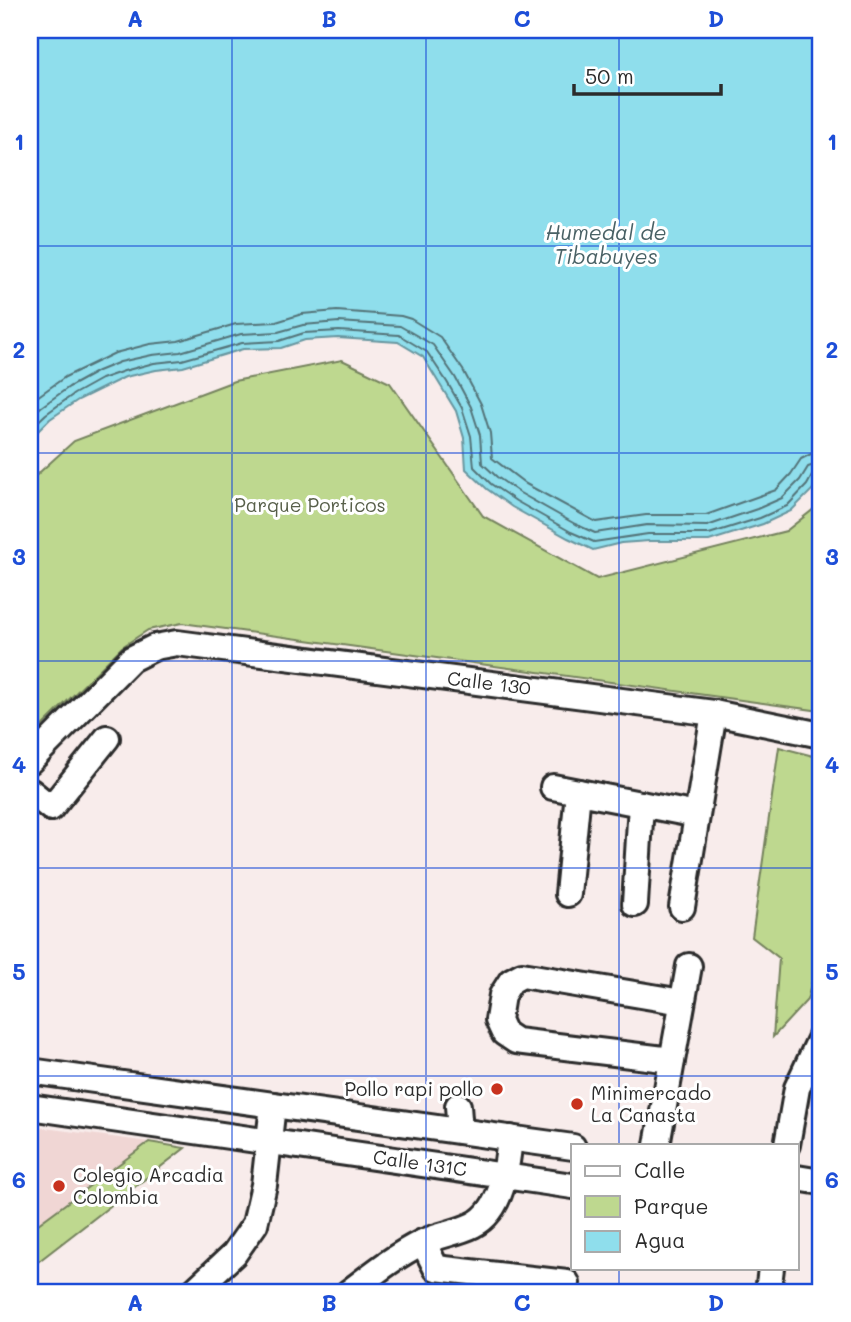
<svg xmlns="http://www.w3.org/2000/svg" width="851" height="1322" font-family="Mali,sans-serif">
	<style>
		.built { fill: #f0d6d4 }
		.green { fill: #bed88f; stroke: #74825d; stroke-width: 2 }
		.water { fill: #8fdeec; stroke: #67969f; stroke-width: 2 }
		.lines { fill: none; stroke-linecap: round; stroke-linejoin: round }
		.shore { stroke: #537378; stroke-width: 2 }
		.minor-casing { stroke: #2b2b2b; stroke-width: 30 }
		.minor { stroke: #fff; stroke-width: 24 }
		.grid { fill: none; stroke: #1d4ed8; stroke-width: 2; stroke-opacity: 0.55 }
		.poi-dot { fill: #c8321e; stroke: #fff; stroke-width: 2.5 }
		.labels { text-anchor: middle; stroke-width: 6; stroke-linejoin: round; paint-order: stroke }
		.park-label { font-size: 19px; fill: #575f49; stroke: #fff }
		.street-label { font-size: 19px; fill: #2b2b2b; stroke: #fff }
		.poi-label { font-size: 19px; fill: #2b2b2b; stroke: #fff; text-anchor: start }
		.water-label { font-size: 21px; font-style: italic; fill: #496165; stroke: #fff }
		.neatline { fill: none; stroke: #1d4ed8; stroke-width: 2.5 }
		.grid-label { font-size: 23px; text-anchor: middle; font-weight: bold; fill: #1d4ed8 }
	</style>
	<rect width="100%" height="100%" fill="#f8eceb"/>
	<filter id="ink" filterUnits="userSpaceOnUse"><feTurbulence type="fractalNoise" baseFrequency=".0143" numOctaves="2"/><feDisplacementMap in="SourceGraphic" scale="14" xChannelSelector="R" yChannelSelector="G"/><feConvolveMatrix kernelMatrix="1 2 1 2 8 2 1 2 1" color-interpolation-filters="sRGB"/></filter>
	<g filter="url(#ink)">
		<path class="built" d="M30 1126 149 1142 30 1230Z"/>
		<g class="green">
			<path d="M342 360 390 383 483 516 597 579 786 531 815 508 821 498V711L182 623 148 630 122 647 30 738V481L74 441 234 381Z"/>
			<path d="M779 747 821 758V948L807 1000 773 1037 779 958 752 937Z"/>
			<path d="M149 1142 185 1148 30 1268V1230Z"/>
		</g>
		<path class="water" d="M30 30H821V473L813 489 791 511 763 524 709 541H649L621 543 593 550 568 538 512 507 487 489 466 469 464 438 456 411 423 357 398 342 338 338 305 340 281 348 243 349 183 367 156 370 125 377 78 400 50 419 30 439Z"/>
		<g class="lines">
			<g class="shore">
				<path d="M30 402 65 377 115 353 150 344 178 341 236 324 276 322 302 314 337 311 401 316 411 319 440 337 463 370 481 404 490 433 492 458 526 484 596 522 646 515H706L776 490 791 474 801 459 811 454 821 453"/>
				<path d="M30 417 41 407 69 387 98 371 120 362 152 355 180 352 241 334 278 332 303 325 339 322 400 326 433 345 455 377 471 407 480 435 482 463 497 477 520 493 575 524 595 533 647 525 707 526 757 509 782 498 800 480 808 467 821 463"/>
				<path d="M30 429 46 414 74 394 101 379 124 371 154 363 182 360 242 343 279 341 304 333 339 331 399 335 427 352 447 382 462 408 471 436 474 467 491 484 516 501 571 532 594 542 648 534H709L760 518 787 506 807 485 813 474 821 472"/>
			</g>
			<g class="minor-casing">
				<g id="minor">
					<path d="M30 761 131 659 155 647 177 643 714 713 821 735"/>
					<path d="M553 787 697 815"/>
					<path d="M30 791 51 808 107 738"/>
					<path d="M568 894 578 792"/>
					<path d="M635 904 641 804"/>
					<path d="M682 907 714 713"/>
					<path d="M672 1060 516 1041 504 1033 498 1020 502 995 511 981 522 975 682 1002"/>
					<path d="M30 1071 573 1147"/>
					<path d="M458 1106 460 1131"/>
					<path d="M30 1107 573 1186"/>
					<path d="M657 1145 689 966"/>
					<path d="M787 1145 797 1088 821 1037"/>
					<path d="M797 1178 821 1182"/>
					<path d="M423 1242 436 1268 567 1283"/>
					<path d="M193 1292 234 1254 255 1224 264 1185 273 1105"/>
					<path d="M349 1292C373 1274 395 1256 421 1243 438 1235 457 1233 473 1225 503 1210 507 1167 510 1138"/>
					<path d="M768 1292 771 1268"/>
				</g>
			</g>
			<use href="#minor" class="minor"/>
		</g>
	</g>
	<path class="grid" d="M232 30V1292M426 30V1292M619 30V1145M30 246H821M30 453H821M30 661H821M30 868H821M30 1076H821M619 1268V1292"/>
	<g class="poi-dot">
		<circle cx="497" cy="1089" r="7"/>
		<circle cx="577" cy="1104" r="7"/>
		<circle cx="59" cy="1186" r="7"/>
	</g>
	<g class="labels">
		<g class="park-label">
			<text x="310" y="512">Parque Porticos</text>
		</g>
		<g class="street-label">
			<text transform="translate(489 683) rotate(7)" y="7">Calle 130</text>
			<text transform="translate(420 1163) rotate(8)" y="7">Calle 131C</text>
		</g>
		<g class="poi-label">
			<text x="483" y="1096" text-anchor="end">Pollo rapi pollo</text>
			<text x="591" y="1100">Minimercado<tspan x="591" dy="22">La Canasta</tspan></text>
			<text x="73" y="1182">Colegio Arcadia<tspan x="73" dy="22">Colombia</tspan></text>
		</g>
		<g class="water-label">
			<text x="606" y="240">Humedal de<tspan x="606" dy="24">Tibabuyes</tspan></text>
		</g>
	</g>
	<rect width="851" height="1322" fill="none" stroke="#fff" stroke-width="77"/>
	<rect x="571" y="1144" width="228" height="126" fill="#ffffff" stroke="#aaaaaa" stroke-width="2"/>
	<rect x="585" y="1166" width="35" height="10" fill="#ffffff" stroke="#aaaaaa" stroke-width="2"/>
	<text x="634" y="1178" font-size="21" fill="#2b2b2b">Calle</text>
	<rect x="585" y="1196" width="35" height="21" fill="#bed88f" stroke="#aaaaaa" stroke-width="2"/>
	<text x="634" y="1214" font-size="21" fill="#2b2b2b">Parque</text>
	<rect x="585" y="1231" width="35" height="21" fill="#8fdeec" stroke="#aaaaaa" stroke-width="2"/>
	<text x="634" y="1248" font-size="21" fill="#2b2b2b">Agua</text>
	<path d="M574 84v10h147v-10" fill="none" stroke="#2b2b2b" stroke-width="3.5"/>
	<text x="585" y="84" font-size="21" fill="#2b2b2b" stroke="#ffffff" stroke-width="5" paint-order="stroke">50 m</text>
	<rect x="38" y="38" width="774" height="1246" class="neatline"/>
	<g class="grid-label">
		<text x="135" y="27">A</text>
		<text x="329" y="27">B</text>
		<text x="522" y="27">C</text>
		<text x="716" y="27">D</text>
		<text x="19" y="150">1</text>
		<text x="832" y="150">1</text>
		<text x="19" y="358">2</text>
		<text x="832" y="358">2</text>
		<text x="19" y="565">3</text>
		<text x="832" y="565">3</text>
		<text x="19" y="773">4</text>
		<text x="832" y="773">4</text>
		<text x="19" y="980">5</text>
		<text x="832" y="980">5</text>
		<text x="19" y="1188">6</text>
		<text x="832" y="1188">6</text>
		<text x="135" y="1311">A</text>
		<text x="329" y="1311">B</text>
		<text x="522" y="1311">C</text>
		<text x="716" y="1311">D</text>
	</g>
</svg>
